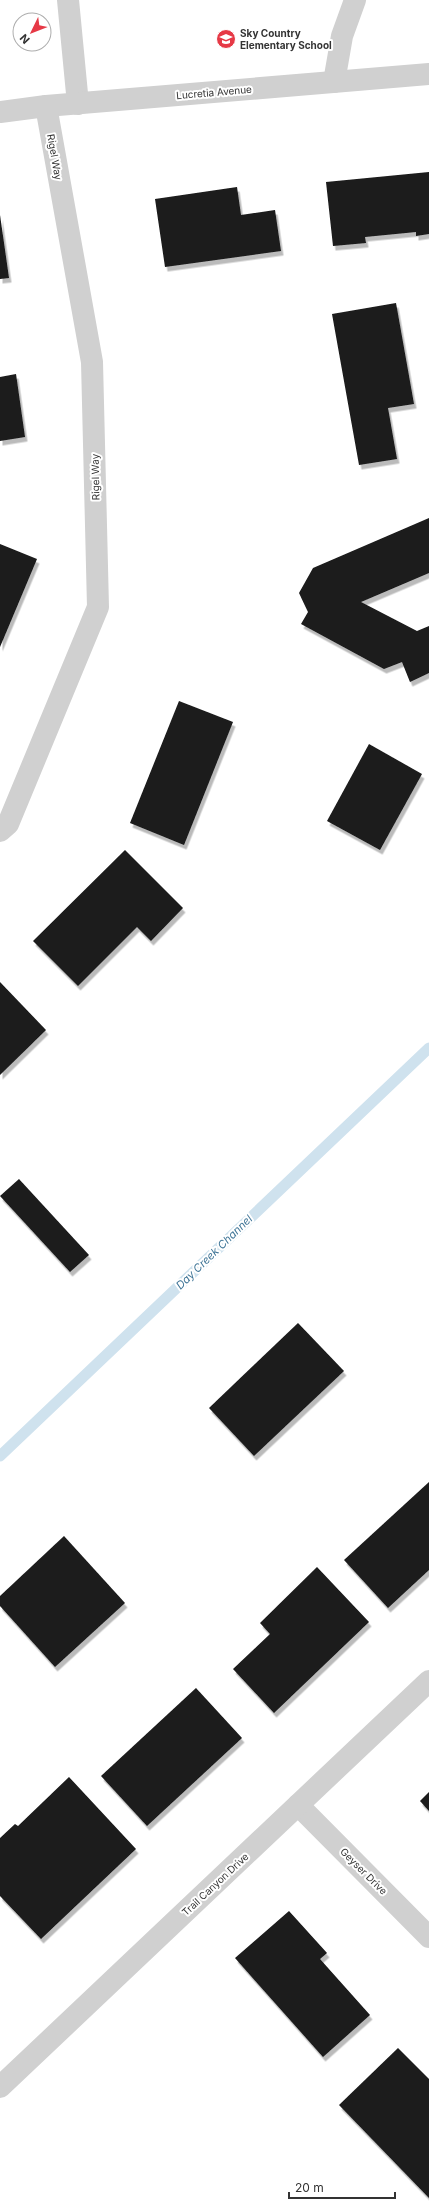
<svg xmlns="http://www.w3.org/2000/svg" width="429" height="2212" font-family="Inter,sans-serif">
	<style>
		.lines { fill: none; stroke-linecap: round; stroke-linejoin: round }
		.stream { stroke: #cfe2ee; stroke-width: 11 }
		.building { fill: #1a1a1a; filter: url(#shadow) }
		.minor { stroke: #d0d0d0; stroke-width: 22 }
		.labels { text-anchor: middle; stroke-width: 4; stroke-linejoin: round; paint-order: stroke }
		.poi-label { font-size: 10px; font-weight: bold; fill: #333; stroke: #fff; text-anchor: start }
		.street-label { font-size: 10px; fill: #333; stroke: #fff }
		.water-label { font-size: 11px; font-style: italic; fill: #3f7597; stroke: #fff }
	</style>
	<defs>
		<filter id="shadow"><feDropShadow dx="2.5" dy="4.5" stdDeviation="0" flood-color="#0004"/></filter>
	</defs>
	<rect width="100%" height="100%" fill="#fff"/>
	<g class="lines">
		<path class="stream" d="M0 1456 429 1048"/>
	</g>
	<g class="building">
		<path d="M429 172V234L416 236V232L365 237 366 243 333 246 326 182Z"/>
		<path d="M237 187 241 215 275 210 281 251 165 267 155 199Z"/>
		<path d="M0 215 9 278 0 279Z"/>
		<path d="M396 303 414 404 388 408 397 459 359 465 332 314Z"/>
		<path d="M16 374 25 437 0 441V377Z"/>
		<path d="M429 518V573L361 602 417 631 429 626V673L410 682 402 662 384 669 301 624 308 612 299 593 313 568Z"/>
		<path d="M0 544 37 559 0 647Z"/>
		<path d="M179 701 233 722 184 845 130 823Z"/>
		<path d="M369 744 422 774 380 850 327 821Z"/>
		<path d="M125 850 183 908 151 941 137 927 78 986 33 941Z"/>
		<path d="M0 982 46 1030 0 1075Z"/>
		<path d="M19 1179 89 1255 70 1272 0 1196Z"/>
		<path d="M298 1323 344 1371 254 1456 209 1408Z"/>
		<path d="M429 1482V1570L388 1608 344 1560Z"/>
		<path d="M64 1536 125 1603 55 1667 0 1606V1596Z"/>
		<path d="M317 1567 369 1622 274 1713 233 1669 270 1634 260 1623Z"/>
		<path d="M196 1688 242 1738 147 1826 101 1776Z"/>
		<path d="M69 1777 136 1849 41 1939 0 1896V1838L15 1824 18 1826Z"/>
		<path d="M429 1792V1811L420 1801Z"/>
		<path d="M289 1911 327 1953 320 1959 370 2015 323 2057 235 1958Z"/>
		<path d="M398 2048 429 2079V2198L339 2105Z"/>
	</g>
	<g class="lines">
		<g class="minor">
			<path d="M68 0 78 104"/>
			<path d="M334 82 342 36 355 0"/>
			<path d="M0 112 46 106 429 74"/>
			<path d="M0 831 8 824 98 607 92 362 46 106"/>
			<path d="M298 1805 429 1937"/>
			<path d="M0 2087 429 1681"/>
		</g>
	</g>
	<defs>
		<g id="school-disc" transform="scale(1)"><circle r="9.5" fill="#e63946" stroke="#fff"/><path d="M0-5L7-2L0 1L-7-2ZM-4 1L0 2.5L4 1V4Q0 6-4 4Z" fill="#fff"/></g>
	</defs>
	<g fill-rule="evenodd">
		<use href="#school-disc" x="226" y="39"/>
	</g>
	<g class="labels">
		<g class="poi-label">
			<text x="240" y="37">Sky Country<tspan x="240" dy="12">Elementary School</tspan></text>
		</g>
		<g class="street-label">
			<text transform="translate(214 92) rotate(-5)" y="4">Lucretia Avenue</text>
			<text transform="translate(55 157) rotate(80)" y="4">Rigel Way</text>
			<text transform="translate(95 477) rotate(-91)" y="4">Rigel Way</text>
			<text transform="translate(364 1871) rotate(45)" y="4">Geyser Drive</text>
			<text transform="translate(215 1884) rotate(-43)" y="4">Trail Canyon Drive</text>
		</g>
		<g class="water-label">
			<text transform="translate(214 1252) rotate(-44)" y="4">Day Creek Channel</text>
		</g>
	</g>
	<g transform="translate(32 32) rotate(227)"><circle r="19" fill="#ffffff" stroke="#adadad"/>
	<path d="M0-3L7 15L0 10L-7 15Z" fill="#e63946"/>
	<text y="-6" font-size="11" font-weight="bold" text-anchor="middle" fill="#333333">N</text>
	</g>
	<path d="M289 2192v6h106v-6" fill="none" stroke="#333333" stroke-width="2"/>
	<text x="295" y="2192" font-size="12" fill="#333333" stroke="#ffffff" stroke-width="3" paint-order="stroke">20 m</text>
</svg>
